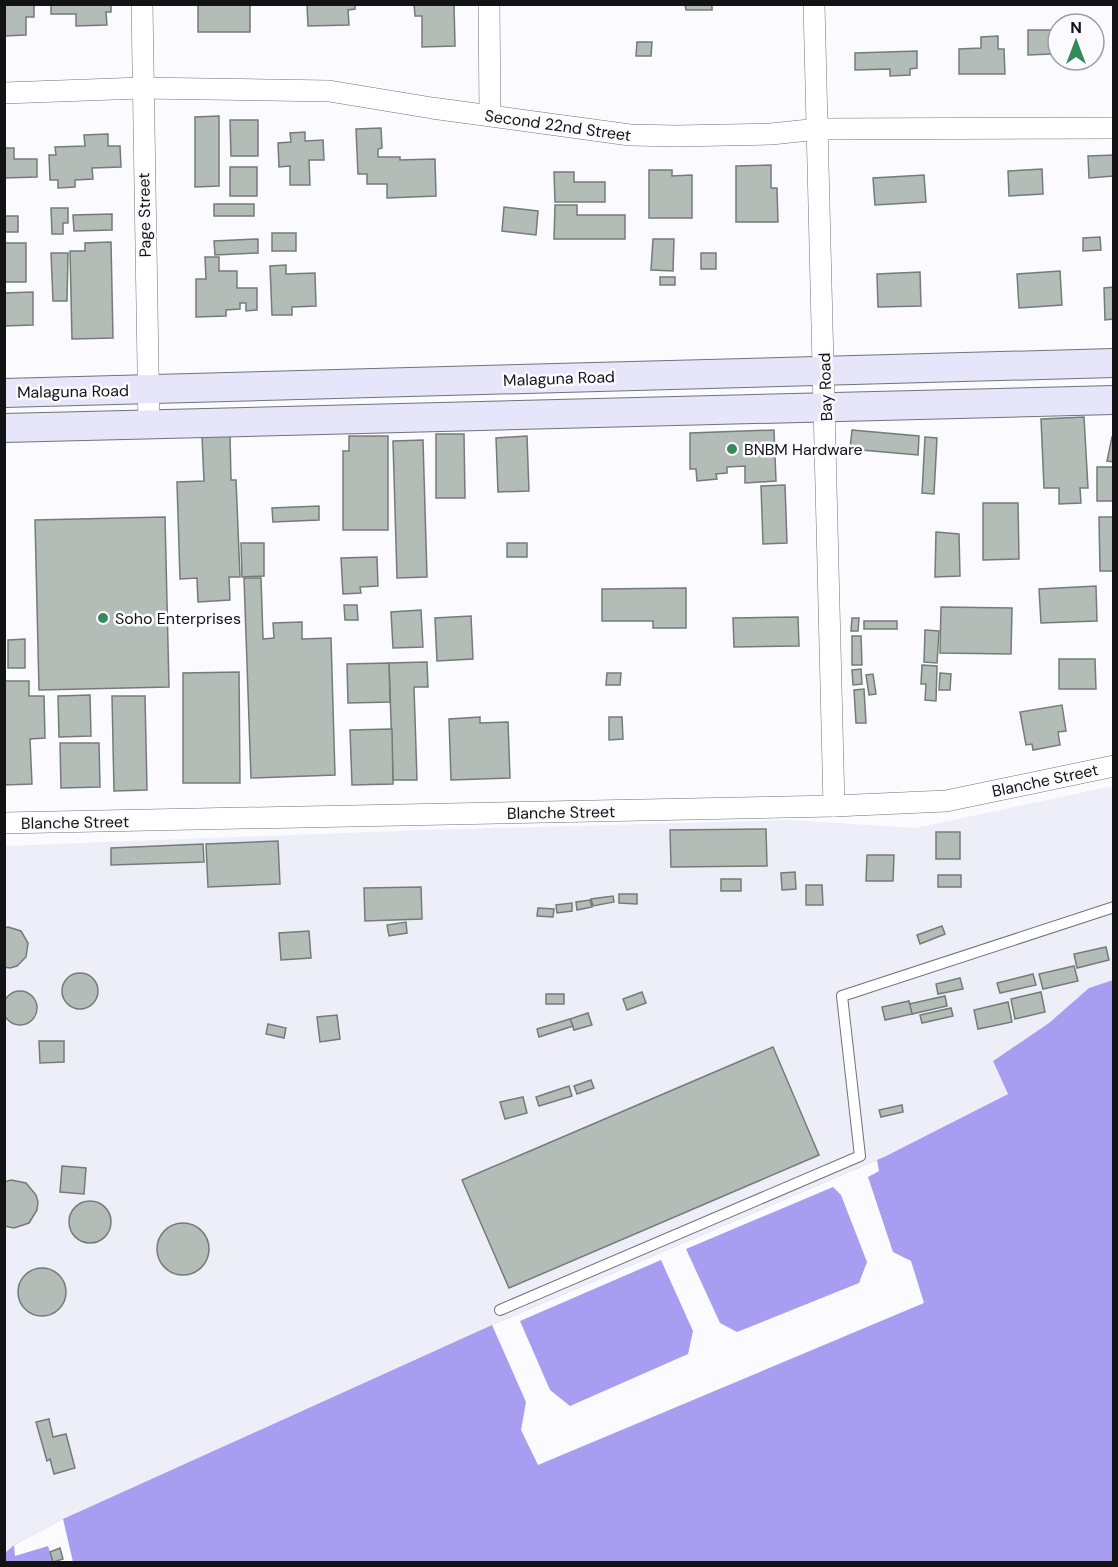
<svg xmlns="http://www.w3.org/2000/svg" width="1118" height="1567" font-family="'DM Sans',sans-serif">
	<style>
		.built { fill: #eeeef9 }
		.water { fill: #a79ef1 }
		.pier { fill: #fafaff; fill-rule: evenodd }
		.building { fill: #b4bcb7; stroke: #757b77; stroke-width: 1.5 }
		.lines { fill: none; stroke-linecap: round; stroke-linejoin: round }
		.lane-casing { stroke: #727279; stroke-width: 12 }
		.street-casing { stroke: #727279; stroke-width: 22 }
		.secondary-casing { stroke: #727279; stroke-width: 30 }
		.lane { stroke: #fff; stroke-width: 10 }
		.street { stroke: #fff; stroke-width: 21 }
		.secondary { stroke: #e6e5f9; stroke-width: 28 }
		.poi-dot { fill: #36895b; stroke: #fafaff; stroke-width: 2 }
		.labels { text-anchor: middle; stroke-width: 5; stroke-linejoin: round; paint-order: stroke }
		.street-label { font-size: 16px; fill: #131315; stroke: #fafaff }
		.poi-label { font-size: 16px; fill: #131315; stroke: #fafaff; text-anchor: start }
	</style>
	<rect width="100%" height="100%" fill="#fafaff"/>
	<path class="built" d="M1113 786V980L1089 988 1049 1023 994 1060 1009 1093 877 1160 492 1325 63 1519 14 1545 5 1554 4 846 421 830 790 820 915 828Z"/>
	<path class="water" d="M1113 980V1562H5L4 1554 14 1545 63 1519 492 1325 884 1157 1008 1094 993 1061 1049 1023 1089 988Z"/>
	<g class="pier">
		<path d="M877 1160 879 1171 868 1177 893 1252 911 1261 924 1303 538 1465 521 1430 526 1402 492 1325ZM833 1187 841 1195 867 1262 859 1283 737 1332 720 1323 686 1249ZM661 1260 693 1331 688 1354 570 1406 550 1390 520 1321Z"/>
		<path d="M63 1519 73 1562H53L48 1546 15 1556 14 1545Z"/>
	</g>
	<g class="building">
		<path d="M4 4H34V17H26V35L4 36Z"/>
		<path d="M51 4H111V12H106L107 25 76 26V14H51Z"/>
		<rect x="198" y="4" width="52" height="28"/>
		<path d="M307 4H355V9L348 10 349 25 308 26Z"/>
		<path d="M414 4H454L455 46 422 47V16H415Z"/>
		<path d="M685 4H712V10H686Z"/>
		<path d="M1028 30H1058V45H1051V54L1028 55Z"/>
		<path d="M998 36V49H1004L1005 74H959V49L981 48V37Z"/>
		<path d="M637 42H652L651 56H636Z"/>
		<path d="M917 51V68L910 69V75L890 76V69L855 70V53Z"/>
		<path d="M219 116V186L195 187V117Z"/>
		<path d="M230 120H258V156H231Z"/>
		<path d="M381 128 382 148 378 149V157H400V160L435 159 436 196 387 198V184H367V174H358L356 129Z"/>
		<path d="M305 132V141L323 140 324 160H309L310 185H290V166L279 167 278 143 291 142 290 133Z"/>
		<path d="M108 134V146H120L121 167 92 168 93 179 75 180V187L58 188V180H50L49 155H56L55 147 85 146 84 135Z"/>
		<path d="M4 148H14V159H37V177L4 178Z"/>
		<path d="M1114 155V176L1089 178 1088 156Z"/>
		<path d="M771 165V188H777L778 222H736V166Z"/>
		<rect x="230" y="167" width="27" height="29"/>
		<path d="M1042 169 1043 194 1009 196 1008 171Z"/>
		<path d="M649 170H672V176L692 175V218H649Z"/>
		<path d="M554 172H574V182H605V202H555Z"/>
		<path d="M924 175 926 202 875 205 873 178Z"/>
		<rect x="214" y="204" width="40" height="12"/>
		<path d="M555 205H577V215H625V239H554Z"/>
		<path d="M504 207 538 211 536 235 502 231Z"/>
		<path d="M51 208H68V223H63V234H52Z"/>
		<path d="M112 214V230L74 231 73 215Z"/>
		<rect x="4" y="216" width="14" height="16"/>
		<rect x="272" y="233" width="24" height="18"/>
		<path d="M1100 237 1101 250 1083 251V238Z"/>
		<path d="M258 239V253L215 255 214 241Z"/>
		<path d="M653 239H674L673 271 651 270Z"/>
		<path d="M111 242 113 338 72 339 70 251H85V243Z"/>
		<rect x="4" y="243" width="22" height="39"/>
		<path d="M51 253H68L67 301H53Z"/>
		<rect x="701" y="253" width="15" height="16"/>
		<path d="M205 257H219V271H237V288H257V310L246 311V303H240V309L226 310V316L196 317V279H206Z"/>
		<path d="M286 265V274L315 273 316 306 292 307V315H272L270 266Z"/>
		<path d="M1060 271 1062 305 1019 308 1017 274Z"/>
		<path d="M920 272 921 306 878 307 877 274Z"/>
		<rect x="660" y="277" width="15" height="8"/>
		<path d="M1114 287V319L1105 320 1104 288Z"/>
		<path d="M33 292V325L4 326V293Z"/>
		<path d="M1084 417 1088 488H1080L1081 503 1059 504V488H1044L1041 419Z"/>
		<path d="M774 430 776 481 745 483V466L727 467V473L716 474 717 479 697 481 696 469H690V433Z"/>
		<path d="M852 430 919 436 918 455 850 449Z"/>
		<path d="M436 434H464L465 498H436Z"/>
		<path d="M230 435 231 480H236L240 577H229L230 600 198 602 197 578 180 579 177 482 204 481 202 436Z"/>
		<path d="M349 436H388V530H343V451H349Z"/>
		<path d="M527 436 529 491 498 492 496 438Z"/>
		<path d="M925 437 937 438 934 494 922 493Z"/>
		<path d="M1112 437 1114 438V462L1107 461Z"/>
		<path d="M423 440 427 577 397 578 393 441Z"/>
		<rect x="1097" y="467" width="17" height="34"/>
		<path d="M785 485 787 543 763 544 761 486Z"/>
		<path d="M983 503H1018L1019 559 983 560Z"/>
		<path d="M319 506V520L273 522 272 508Z"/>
		<path d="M165 517 169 687 39 690 35 520Z"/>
		<path d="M1099 517H1114V571H1100Z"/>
		<path d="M936 532 959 534 960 576 935 577Z"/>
		<path d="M241 543H264V576L242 577Z"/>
		<rect x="507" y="543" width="20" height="14"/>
		<path d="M377 557 378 586 360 587 361 593 343 594 341 558Z"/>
		<path d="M244 578H261L263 639 274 638 273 623 302 622V639L331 638 335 775 251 778Z"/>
		<path d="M1096 586 1097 621 1041 623 1039 589Z"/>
		<path d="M686 588V628H653V621H602V589Z"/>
		<path d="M344 605H357L358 620H345Z"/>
		<path d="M941 607 1012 608 1011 654 940 653Z"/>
		<path d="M421 610 423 647 393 648 391 612Z"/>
		<path d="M471 616 473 659 437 661 435 618Z"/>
		<path d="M798 617 799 646 734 647 733 618Z"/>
		<path d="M852 618H859L858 631H851Z"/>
		<rect x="864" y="621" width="33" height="8"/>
		<path d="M925 630 939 631 937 663 924 662Z"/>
		<path d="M852 636H861L862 665H852Z"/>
		<path d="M25 639V668H8V640Z"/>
		<path d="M1059 659H1095L1096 689H1059Z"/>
		<path d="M427 662 428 687H414L417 780H393L389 663Z"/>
		<path d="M389 663 390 702 348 703 347 664Z"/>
		<path d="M922 665 937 666 936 701 925 700 926 684H921Z"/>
		<path d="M861 669 862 684 853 685 852 670Z"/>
		<path d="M239 672 240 783H183V673Z"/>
		<path d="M607 673H621L620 685H606Z"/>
		<path d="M940 673 951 674 950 690H939Z"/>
		<path d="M873 674 876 694 869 695 866 675Z"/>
		<path d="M4 681H29V696H44L45 738 30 739 32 784 4 785Z"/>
		<path d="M864 689 866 723H856L854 690Z"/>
		<path d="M90 695 91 736 59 737 58 696Z"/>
		<path d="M112 696H145L147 790 114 791Z"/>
		<path d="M1062 705 1066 731 1058 732 1060 745 1033 750 1032 744 1026 745 1020 712Z"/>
		<path d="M480 717V723L508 722 510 778 451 780 449 719Z"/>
		<path d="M609 717H622L623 739 609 740Z"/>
		<path d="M392 729 393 784 352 785 350 730Z"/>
		<path d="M60 743H99L100 787 61 788Z"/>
		<path d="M766 829 767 866 671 867 670 830Z"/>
		<rect x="936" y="832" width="24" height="27"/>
		<path d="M278 841 280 884 208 887 206 844Z"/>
		<path d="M203 844 204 862 111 865V848Z"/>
		<path d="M867 855H894L893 881H866Z"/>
		<path d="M795 872 796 889 782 890 781 873Z"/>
		<rect x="938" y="875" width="23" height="12"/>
		<rect x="721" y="879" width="20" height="12"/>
		<path d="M806 885H822L823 905H806Z"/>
		<path d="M421 887 422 919 365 921 364 888Z"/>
		<path d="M619 894H637V904L619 903Z"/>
		<path d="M613 896 614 902 593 906 591 899Z"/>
		<path d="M590 900 592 907 577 910 576 902Z"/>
		<path d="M572 903V911L557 913 556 905Z"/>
		<path d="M538 908 554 909 553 917 537 916Z"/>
		<path d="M406 922 407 933 389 936 387 925Z"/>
		<path d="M942 926 945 934 920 944 917 935Z"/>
		<path d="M8 927 21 931 28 943 26 957 17 966 10 968 4 967V928Z"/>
		<path d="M309 931 311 958 281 960 279 933Z"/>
		<path d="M1106 947 1109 960 1077 968 1074 954Z"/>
		<path d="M1074 966 1078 981 1043 989 1039 974Z"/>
		<circle cx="80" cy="991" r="18"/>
		<path d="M1033 974 1036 985 1000 993 997 983Z"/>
		<path d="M960 978 963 989 938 994 936 984Z"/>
		<circle cx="20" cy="1008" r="17"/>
		<path d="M642 992 646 1003 627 1010 623 999Z"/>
		<path d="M1041 992 1045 1012 1015 1019 1011 999Z"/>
		<rect x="546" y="994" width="18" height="10"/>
		<path d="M945 996 947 1006 912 1014 909 1004Z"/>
		<path d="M909 1001 912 1014 885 1020 882 1007Z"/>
		<path d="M1008 1002 1012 1022 978 1029 974 1010Z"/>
		<path d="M951 1008 953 1016 922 1023 920 1015Z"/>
		<path d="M588 1013 592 1025 574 1030 570 1019Z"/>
		<path d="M337 1015 340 1039 320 1042 317 1017Z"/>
		<path d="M570 1019 573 1026 539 1037 537 1029Z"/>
		<path d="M268 1024 286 1028 284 1038 266 1034Z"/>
		<path d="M39 1041H64V1062L40 1063Z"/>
		<path d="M773 1047 819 1155 509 1288 462 1180Z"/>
		<path d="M591 1080 594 1088 577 1094 574 1086Z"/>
		<path d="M569 1086 572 1096 539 1106 536 1097Z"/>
		<path d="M523 1097 527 1113 505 1119 500 1102Z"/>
		<path d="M902 1105 903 1112 881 1117 879 1110Z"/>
		<path d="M62 1166 86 1168 84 1194 60 1192Z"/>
		<path d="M11 1180 26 1183 36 1195 38 1202 37 1210 29 1223 14 1228 4 1226V1182Z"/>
		<circle cx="90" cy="1222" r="21"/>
		<circle cx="183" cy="1249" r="26"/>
		<circle cx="42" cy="1292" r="24"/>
		<path d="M49 1419 53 1437 66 1434 75 1468 54 1474 50 1459 47 1461 36 1422Z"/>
		<path d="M60 1548 63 1559 53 1562 50 1552Z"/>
	</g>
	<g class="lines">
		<g class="lane-casing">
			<path id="lane" d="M500 1310 860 1156 842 996 1114 907"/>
		</g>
		<g class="street-casing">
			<g id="street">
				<path d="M142 4 149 426"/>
				<path d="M489 4 490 115"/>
				<path d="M814 4 834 806"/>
				<path d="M4 93 142 88 329 91 432 108 630 135 677 136 771 134 819 129 1114 128"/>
				<path d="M4 823 834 806 946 801 1114 766"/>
			</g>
		</g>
		<g class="secondary-casing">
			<g id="secondary">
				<path d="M4 393 1114 363"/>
				<path d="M4 428 1114 400"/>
			</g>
		</g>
		<use href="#lane" class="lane"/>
		<use href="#street" class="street"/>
		<use href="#secondary" class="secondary"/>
	</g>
	<g class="poi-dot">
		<circle cx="732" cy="449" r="6"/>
		<circle cx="103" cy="618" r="6"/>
	</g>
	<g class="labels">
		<g class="street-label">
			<text transform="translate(558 125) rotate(8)" y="6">Second 22nd Street</text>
			<text transform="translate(144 215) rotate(-91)" y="6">Page Street</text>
			<text transform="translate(559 378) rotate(-2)" y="6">Malaguna Road</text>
			<text transform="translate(825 387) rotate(-92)" y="6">Bay Road</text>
			<text transform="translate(73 391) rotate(-1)" y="6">Malaguna Road</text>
			<text transform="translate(1045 780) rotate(-12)" y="6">Blanche Street</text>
			<text transform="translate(561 812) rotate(-1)" y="6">Blanche Street</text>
			<text transform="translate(75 822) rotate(-1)" y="6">Blanche Street</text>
		</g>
		<g class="poi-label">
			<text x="744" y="455">BNBM Hardware</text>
			<text x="115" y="624">Soho Enterprises</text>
		</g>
	</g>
	<rect width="1118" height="1567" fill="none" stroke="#131315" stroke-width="12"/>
	<g transform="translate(1076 42)"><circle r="28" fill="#fafaff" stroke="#9e9ea1" stroke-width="1.5"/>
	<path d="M0-4.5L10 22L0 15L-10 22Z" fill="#36895b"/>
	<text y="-9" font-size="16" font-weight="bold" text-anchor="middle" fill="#131315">N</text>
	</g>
</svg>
